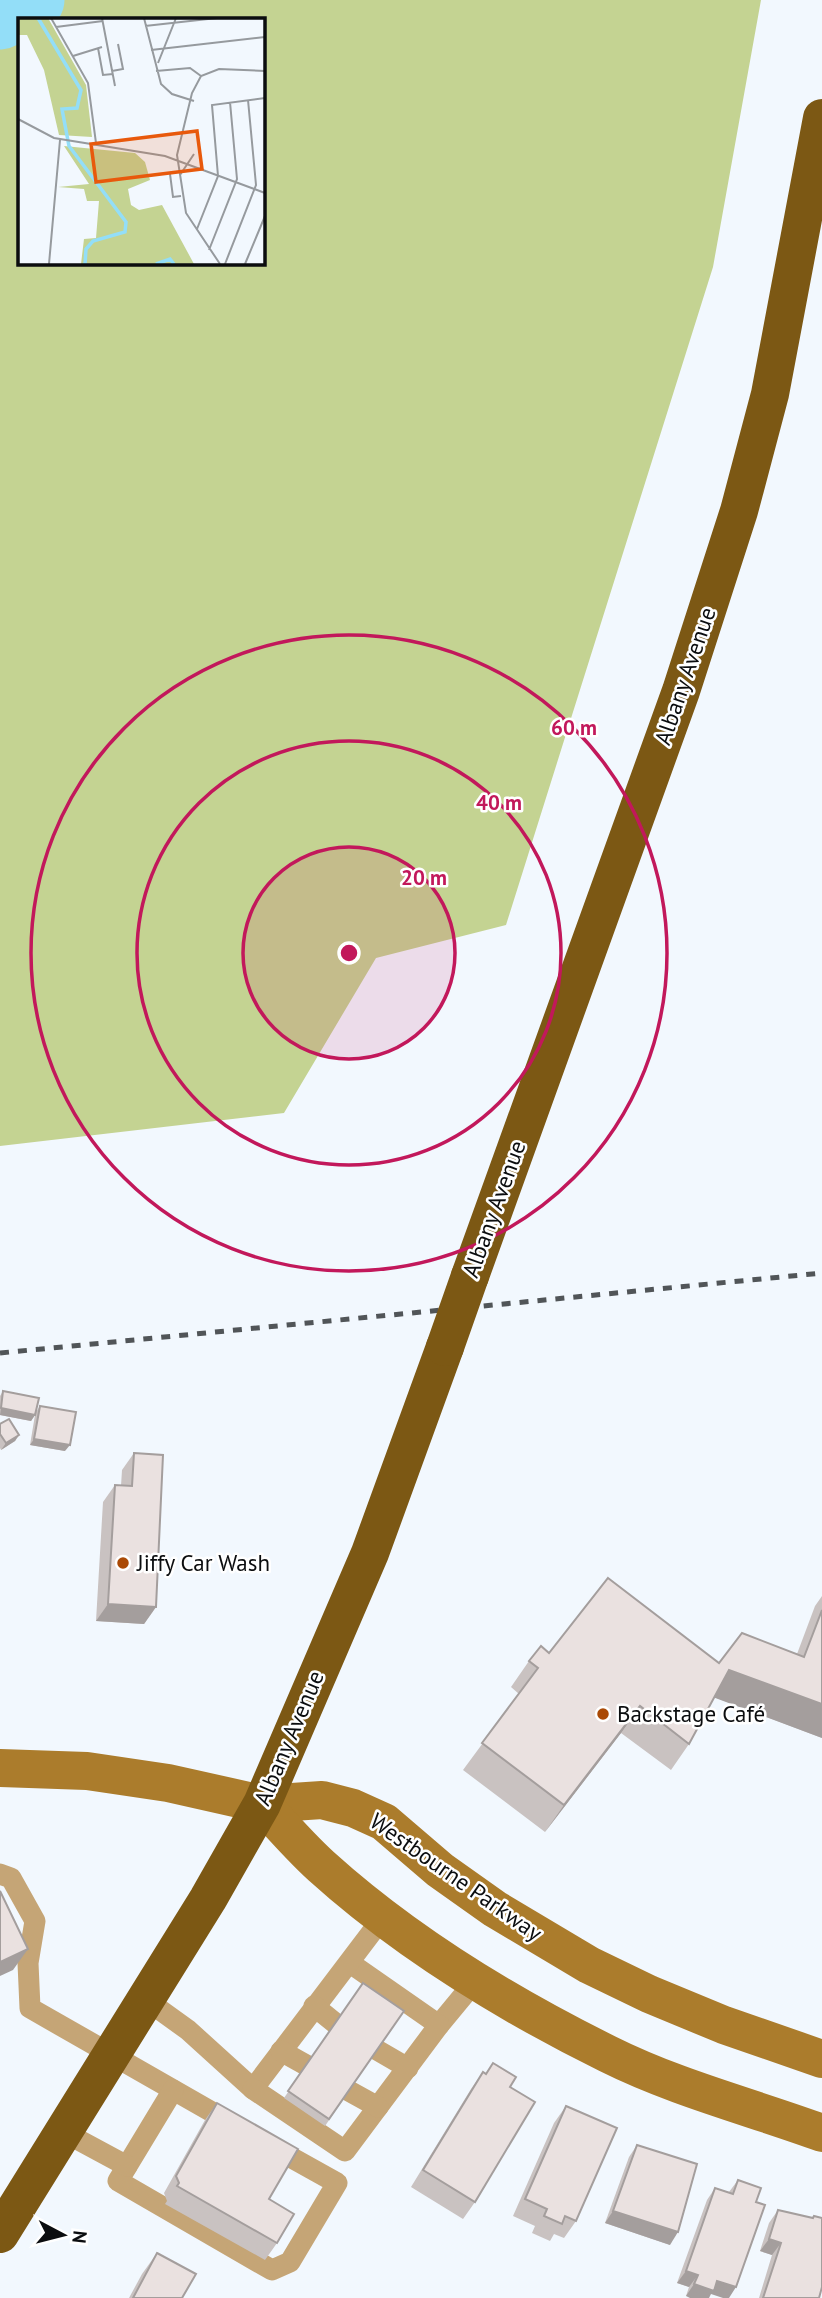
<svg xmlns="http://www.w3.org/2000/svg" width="822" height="2298" font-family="'PT Sans',sans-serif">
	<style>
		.green { fill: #c4d392; fill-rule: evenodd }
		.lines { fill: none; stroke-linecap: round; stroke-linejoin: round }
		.river { stroke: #93def8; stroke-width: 63 }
		.service { stroke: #c5a576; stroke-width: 21 }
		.secondary { stroke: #ab7c2c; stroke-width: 38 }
		.trunk { stroke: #7c5814; stroke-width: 38 }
		.rail { stroke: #515558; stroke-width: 5; stroke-dasharray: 9 9; stroke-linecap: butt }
		.trunk-bridge { stroke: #7c5814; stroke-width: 38 }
		.wall { fill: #c9c2c1 }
		.shaded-wall { fill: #a49e9d }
		.building { fill: #eae1e0; stroke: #a49e9d; stroke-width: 2 }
		.ring { fill: none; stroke: #c2185b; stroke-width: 3.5 }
		.poi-dot { fill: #aa4905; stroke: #fff; stroke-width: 2.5 }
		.labels { text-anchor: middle; stroke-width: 5; stroke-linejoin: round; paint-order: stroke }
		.street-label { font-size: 23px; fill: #0b0d0f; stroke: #fff }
		.poi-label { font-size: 23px; fill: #0b0d0f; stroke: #fff; text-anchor: start }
		.inset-river { fill: none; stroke: #93def8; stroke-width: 3.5 }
		.inset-road { fill: none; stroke: #969a9e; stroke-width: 2 }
		.view { fill: #e8590c; fill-opacity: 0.15; stroke: #e8590c; stroke-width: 3.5 }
		.inset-edge { fill: none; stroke: #0b0d0f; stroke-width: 3.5 }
		.centre { fill: #c2185b; stroke: #fff; stroke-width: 3.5 }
		.ring-label { font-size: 21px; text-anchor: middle; font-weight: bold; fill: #c2185b; stroke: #fff; stroke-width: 5; stroke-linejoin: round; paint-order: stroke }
	</style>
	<rect width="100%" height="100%" fill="#f2f8fe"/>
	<path class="green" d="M0 0H761L713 267 506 925 376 958 284 1113 0 1146ZM262 19V262H19V19Z"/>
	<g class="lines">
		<path class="river" d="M0 18 33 0"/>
		<g class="service">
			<path d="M0 1874 11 1878 35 1921 28 1963 30 2008 233 2124"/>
			<path d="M350 1963 439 2025 477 1979"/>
			<path d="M145 1999 188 2030 253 2089 384 1916"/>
			<path d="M314 2006 335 2023"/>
			<path d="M377 2050 408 2068"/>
			<path d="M281 2051 306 2065"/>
			<path d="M253 2089 345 2151 439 2025"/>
			<path d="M173 2090 118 2181 272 2270 290 2262 337 2183 267 2144"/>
			<path d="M349 2091 378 2107"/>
			<path d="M62 2131 127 2166"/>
		</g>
		<g class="secondary">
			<path d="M0 1768 87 1771 168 1783 262 1804 322 1800 353 1808 384 1822 440 1870 495 1909 589 1965 649 1994 724 2025 822 2059"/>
			<path d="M262 1804C281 1825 300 1847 321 1866 405 1942 507 2004 608 2054 676 2088 751 2107 822 2133"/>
		</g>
		<g class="trunk">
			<path d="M470 1276 681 691 739 511 770 394 822 118"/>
			<path d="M0 2234 208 1899 262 1804 370 1553 445 1347"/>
		</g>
		<path class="rail" d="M0 1353 822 1273"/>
		<path class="trunk-bridge" d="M445 1347 470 1276"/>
	</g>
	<g class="wall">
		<path d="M3 1391 36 1412 40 1406 65 1451 30 1445 35 1415 31 1421 0 1415V1396Z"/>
		<path d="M0 1424 19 1435 15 1441 1 1450 0 1448Z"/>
		<path d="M134 1453 156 1607 144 1624 96 1621 103 1502 115 1485 121 1486 122 1470Z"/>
		<path d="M822 1596V1738L714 1697 689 1744 671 1770 621 1733 545 1832 463 1770 519 1694 511 1687 529 1661 549 1653 719 1663 797 1654 815 1606Z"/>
		<path d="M363 1983 404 2011 325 2126 284 2098Z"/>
		<path d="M493 2063 510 2087 475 2202 463 2219 411 2187 471 2089 483 2072 486 2073Z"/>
		<path d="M217 2103 269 2199 277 2243 265 2260 165 2204 167 2201 164 2193 205 2120Z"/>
		<path d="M566 2106 576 2221 564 2238 554 2234 550 2241 532 2233 535 2226 513 2216 554 2123Z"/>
		<path d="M637 2145 670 2245 605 2223 629 2157Z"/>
		<path d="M738 2180 711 2294 686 2296 689 2287 677 2283 707 2200 715 2188 729 2192Z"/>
		<path d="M778 2210 813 2218 814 2216 819 2298H759L772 2255 760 2251 769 2223Z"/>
		<path d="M157 2253 182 2298H129L142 2274Z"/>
	</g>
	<g class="shaded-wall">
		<path d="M1 1408 35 1415 31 1421 0 1415Z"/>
		<path d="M19 1435 15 1441 1 1450 6 1443Z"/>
		<path d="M34 1439 70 1445 65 1451 30 1445Z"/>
		<path d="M108 1604 156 1607 144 1624 96 1621Z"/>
		<path d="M729 1670 822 1704V1738L710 1696Z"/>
		<path d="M640 1706 621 1733 545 1832 564 1805Z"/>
		<path d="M28 1949 13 1970 0 1976V1962Z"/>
		<path d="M613 2211 678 2232 670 2245 605 2223Z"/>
		<path d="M769 2239 781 2243 772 2255 760 2251Z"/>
		<path d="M686 2271 698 2275 689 2287 677 2283Z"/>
		<path d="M717 2281 736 2287 729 2298H723L711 2294 709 2298H690L686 2296 694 2284Z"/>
	</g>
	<g class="building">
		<path d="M3 1391 39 1398 35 1415 1 1408Z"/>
		<path d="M40 1406 76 1412 70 1445 34 1439Z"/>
		<path d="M9 1419 19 1435 6 1443 0 1434V1424Z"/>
		<path d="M134 1453 163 1455 156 1607 108 1604 115 1485 132 1486Z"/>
		<path d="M608 1578 719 1663 742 1633 804 1657 822 1610V1704L729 1670 689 1744 640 1706 564 1805 482 1743 538 1668 529 1661 541 1646 549 1653Z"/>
		<path d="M0 1891 28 1949 0 1962Z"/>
		<path d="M363 1983 404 2011 329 2119 288 2091Z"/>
		<path d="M493 2063 516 2077 510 2087 535 2102 475 2202 423 2170 483 2072 486 2074Z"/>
		<path d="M217 2103 298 2149 269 2199 294 2214 277 2243 177 2186 179 2183 176 2176Z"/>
		<path d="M566 2106 617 2128 576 2221 565 2216 562 2224 544 2216 547 2209 525 2199Z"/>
		<path d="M637 2145 697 2164 678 2232 613 2211Z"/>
		<path d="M738 2180 761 2188 756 2202 765 2205 736 2287 717 2281 714 2291 694 2284 698 2275 686 2271 715 2188 733 2194Z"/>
		<path d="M778 2210 813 2218 814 2216 822 2218V2287L819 2298H763L781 2243 769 2239Z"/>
		<path d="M157 2253 196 2274 182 2298H133Z"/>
	</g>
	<circle cx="349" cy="953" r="106" fill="#c2185b" fill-opacity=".12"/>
	<g class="ring">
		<circle cx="349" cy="953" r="106"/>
		<circle cx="349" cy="953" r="212"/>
		<circle cx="349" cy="953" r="318"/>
	</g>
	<g class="poi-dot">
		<circle cx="123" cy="1563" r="7"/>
		<circle cx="603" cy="1714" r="7"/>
	</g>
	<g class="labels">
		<g class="street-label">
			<text transform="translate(685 676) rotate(-71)" y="8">Albany Avenue</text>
			<text transform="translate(494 1209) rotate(-70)" y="8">Albany Avenue</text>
			<text transform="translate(289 1738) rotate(-67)" y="8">Albany Avenue</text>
			<text transform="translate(456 1877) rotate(35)" y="8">Westbourne Parkway</text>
		</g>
		<g class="poi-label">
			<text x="137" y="1571">Jiffy Car Wash</text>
			<text x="617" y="1722">Backstage Café</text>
		</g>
	</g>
	<g transform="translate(18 18)">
		<rect width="247" height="247" fill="#f2f8fe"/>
		<path d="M0 0H30L68 67 74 119 41 117 26 52 9 17H0ZM46 128 117 135 127 144 132 162 110 171 113 187 121 192 144 187 176 246H63L66 221 78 220 81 183H69L66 171 40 169 71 166Z" fill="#c4d392"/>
		<path class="inset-river" d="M20 0 63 72 59 90 44 91 51 128 108 204 107 214 75 223 68 231 67 246M138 246 152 241 156 246"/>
		<path class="inset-road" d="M33 0 70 65 78 125M84 0 97 68M126 0 143 66 154 76 176 83M127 8 199 0M38 9 85 3M80 30 85 57 95 56M133 32 247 19M55 38 84 29M140 45 158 0M94 53 105 51 100 26M138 53 172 50 183 58M0 101 36 120 147 138 247 175M152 156 155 179 163 178M162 157 176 136M179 211 200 158 194 87 247 80M191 232 219 161 212 84M31 246 42 122M202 246 168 195 159 137 174 75 183 58 201 51 247 53M207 246 238 167 230 82M227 246 247 198"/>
		<path class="view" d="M179 113 184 151 78 164 73 126Z"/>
		<rect width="247" height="247" class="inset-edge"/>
	</g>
	<circle cx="349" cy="953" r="10" class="centre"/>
	<g class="ring-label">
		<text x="574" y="735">60 m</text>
		<text x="499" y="810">40 m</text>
		<text x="424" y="885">20 m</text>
	</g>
	<g transform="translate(63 2235) rotate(97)" stroke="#ffffff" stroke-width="5" paint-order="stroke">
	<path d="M0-5L12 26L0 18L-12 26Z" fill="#0b0d0f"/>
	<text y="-10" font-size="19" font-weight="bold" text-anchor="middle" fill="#0b0d0f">N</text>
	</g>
</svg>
